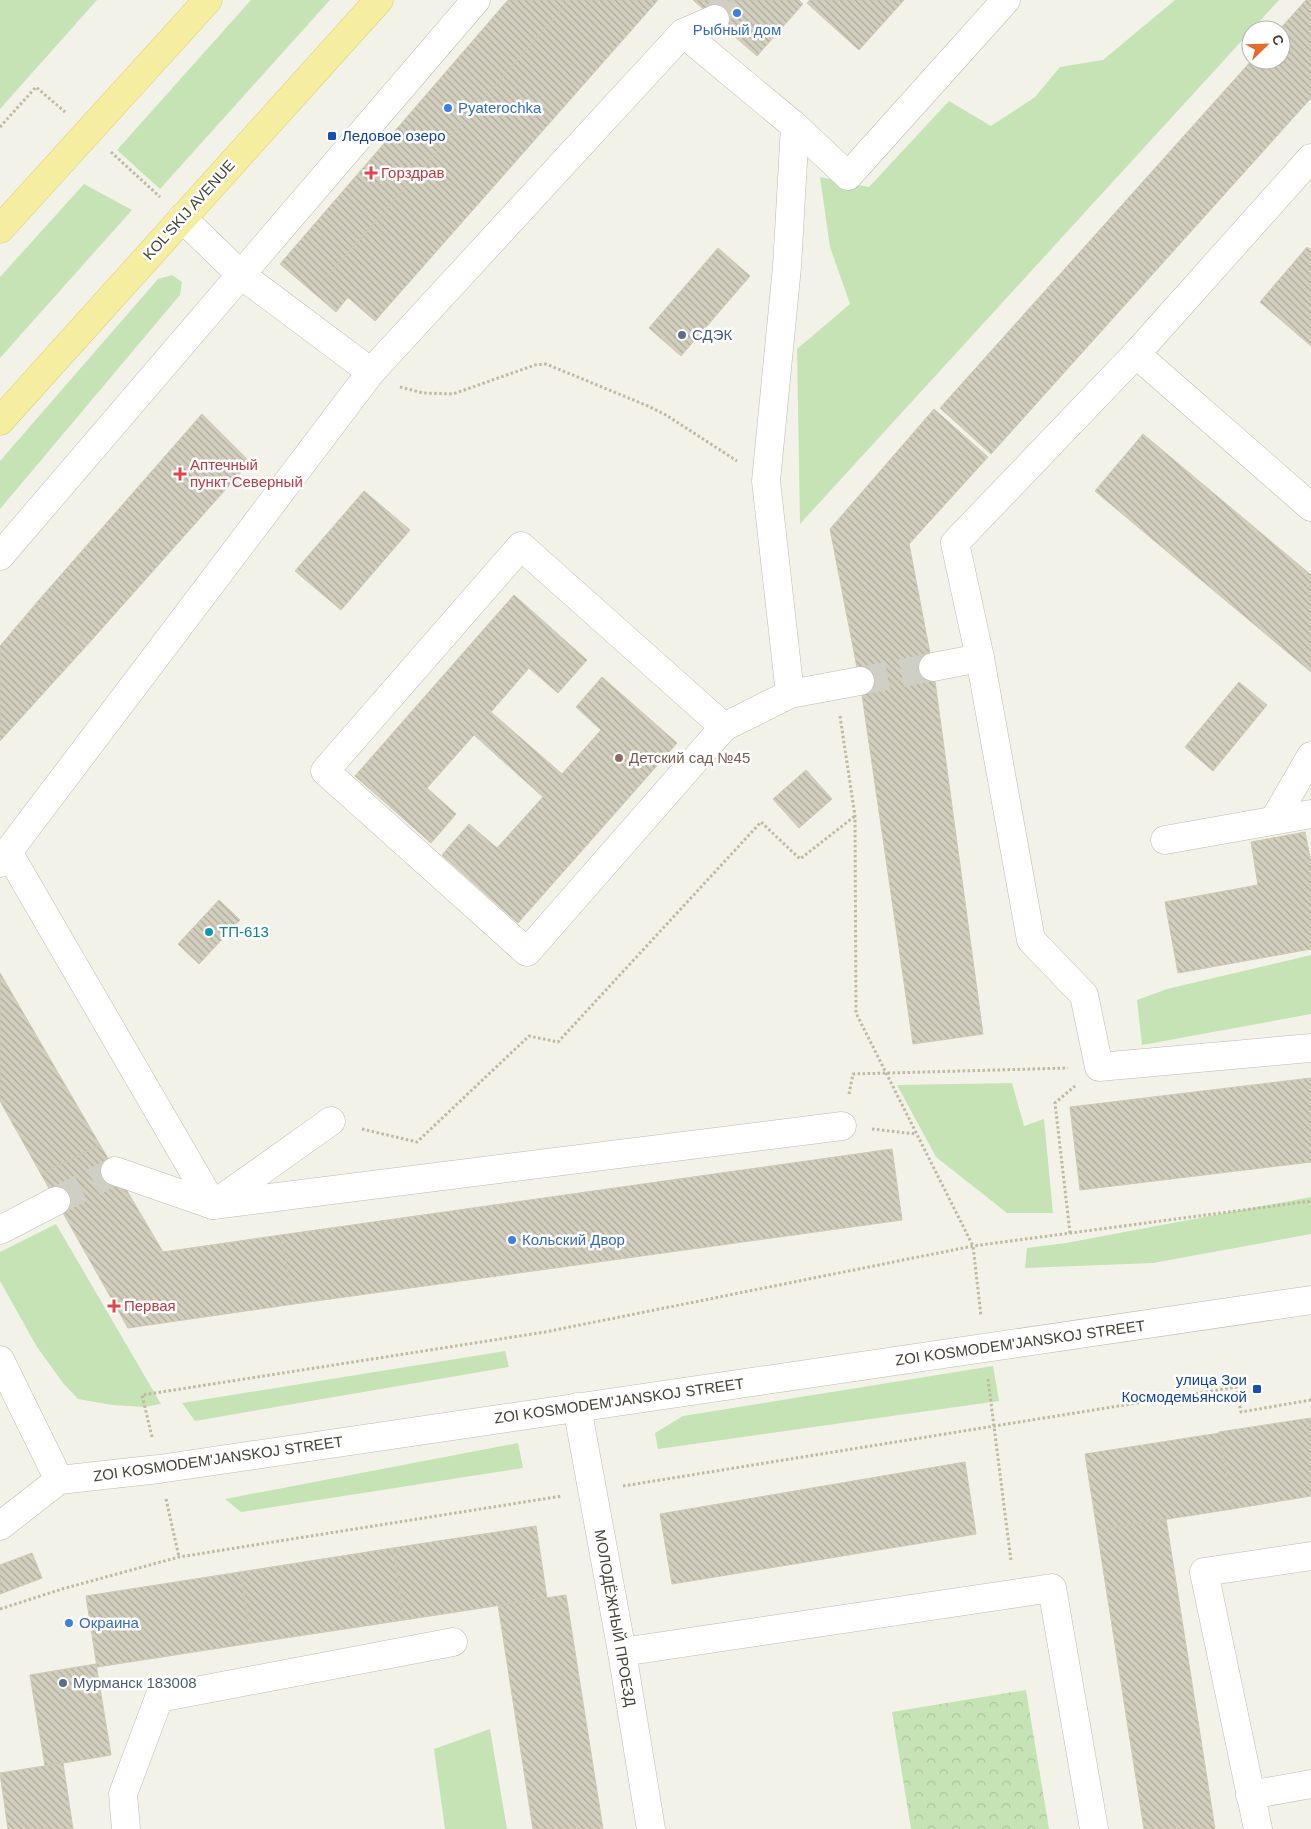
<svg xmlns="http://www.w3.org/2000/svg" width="1311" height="1829" font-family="Arial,sans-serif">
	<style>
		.grass { fill: #c6e3b6 }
		.park { fill: url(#park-crowns) }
		.building { fill: url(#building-back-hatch); stroke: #cec8b3 }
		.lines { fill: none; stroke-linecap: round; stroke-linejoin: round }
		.minor-tunnel { stroke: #d0cfc6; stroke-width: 28; stroke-dasharray: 28 14; stroke-linecap: butt }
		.minor-casing { stroke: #bebbac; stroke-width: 29 }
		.major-casing { stroke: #d9ce71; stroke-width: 29 }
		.path { stroke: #beb99f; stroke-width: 3; stroke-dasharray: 2.5 2.5; stroke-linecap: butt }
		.minor { stroke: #fff; stroke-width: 28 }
		.major { stroke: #f5eda0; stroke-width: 28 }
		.shop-dot { fill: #3f7fe0; stroke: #fff; stroke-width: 2 }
		.transit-dot { fill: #1a4fb4; stroke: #fff; stroke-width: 2 }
		.health-dot { fill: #e0444e; stroke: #fff; stroke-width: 2 }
		.service-dot { fill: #5c6f8a; stroke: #fff; stroke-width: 2 }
		.education-dot { fill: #8d6e63; stroke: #fff; stroke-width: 2 }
		.culture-dot { fill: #0f9aa8; stroke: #fff; stroke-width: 2 }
		.labels { text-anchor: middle; stroke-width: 5; stroke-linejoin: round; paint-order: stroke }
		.shop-label { font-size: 15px; fill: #366cbe; stroke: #fff; text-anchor: start }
		.transit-label { font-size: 15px; fill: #164399; stroke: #fff; text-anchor: start }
		.health-label { font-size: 15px; fill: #be3a42; stroke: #fff; text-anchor: start }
		.street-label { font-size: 15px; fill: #464338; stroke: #fff }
		.service-label { font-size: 15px; fill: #4e5e75; stroke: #fff; text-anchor: start }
		.education-label { font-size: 15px; fill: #785e54; stroke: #fff; text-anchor: start }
		.culture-label { font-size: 15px; fill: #0d838f; stroke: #fff; text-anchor: start }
	</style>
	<defs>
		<pattern id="park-crowns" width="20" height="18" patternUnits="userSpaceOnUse" patternTransform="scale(1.25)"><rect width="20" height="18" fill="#c6e3b6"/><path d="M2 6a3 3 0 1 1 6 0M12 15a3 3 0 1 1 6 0" fill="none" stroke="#abc49d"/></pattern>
		<pattern id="building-back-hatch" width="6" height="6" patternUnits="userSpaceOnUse" patternTransform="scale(1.25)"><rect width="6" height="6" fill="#d3cfbf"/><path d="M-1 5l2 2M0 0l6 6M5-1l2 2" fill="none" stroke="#adaa9c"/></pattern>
	</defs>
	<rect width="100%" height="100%" fill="#f3f2e9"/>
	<g class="grass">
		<path d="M0 0H97L0 109Z"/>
		<path d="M251 0H330L160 189 117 150Z"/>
		<path d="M1175 0H1279L800 524 797 349 850 304 830 247 820 177 869 187 949 101 991 126 1035 97 1060 67 1103 60Z"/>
		<path d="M84 184 132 210 0 358V277Z"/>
		<path d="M172 275 182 282 180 295 0 509V461L158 279Z"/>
		<path d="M1311 955V1014L1142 1045 1137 1000 1167 989Z"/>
		<path d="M1012 1083 1024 1126 1044 1119 1053 1213H1007L936 1157 897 1085Z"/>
		<path d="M1311 1197V1234L1153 1263 1025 1268 1027 1248 1066 1243Z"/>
		<path d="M56 1224 161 1404 144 1407 112 1405 78 1399 63 1383 37 1347 0 1281V1252Z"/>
		<path d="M505 1351 509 1367 195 1421 182 1403Z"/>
		<path d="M993 1366 999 1401 658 1449 655 1433 683 1416Z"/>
		<path d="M518 1443 523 1468 241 1512 225 1499Z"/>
		<path d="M490 1729 507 1829H445L434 1749Z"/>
	</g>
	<path class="park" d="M1026 1690 1049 1829H911L892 1712Z"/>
	<g class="building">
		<path d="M508 0H570L326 278 348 297 336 312 280 264Z"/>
		<path d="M570 0H658L375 321 326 278Z"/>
		<path d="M693 0H799L803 4 757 56Z"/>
		<path d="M810 0H904L859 50 807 3Z"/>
		<path d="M1306 0H1311V98L991 454 940 408 1252 60H1281V30H1279Z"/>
		<path d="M1307 247 1311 250V346L1260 302Z"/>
		<path d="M718 248 750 276 681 356 649 328Z"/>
		<path d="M934 409 988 457 909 544 934 674 861 688 830 529Z"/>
		<path d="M202 414 250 462 89 643 39 600Z"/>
		<path d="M1143 434 1311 575V672L1095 491Z"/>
		<path d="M364 491 410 530 341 610 295 571Z"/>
		<path d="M514 595 587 660 558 693 529 668 491 712 562 774 601 730 576 707 602 677 677 743 518 923 442 855 469 824 497 848 543 797 474 735 427 788 456 814 431 843 355 776Z"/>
		<path d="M39 600 89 643 0 741V646Z"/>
		<path d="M934 674 983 1034 913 1044 861 688Z"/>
		<path d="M1239 682 1267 705 1213 771 1185 747Z"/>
		<path d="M806 770 832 799 799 828 773 799Z"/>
		<path d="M1305 832 1311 862V949L1178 973 1165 902 1258 885 1251 842Z"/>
		<path d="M219 900 240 920 199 964 178 944Z"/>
		<path d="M0 973 100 1145 41 1174 0 1101Z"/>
		<path d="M1311 1078V1162L1080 1190 1070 1107Z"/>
		<path d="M100 1145 163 1252 281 1235 294 1304 128 1328 41 1174Z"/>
		<path d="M892 1149 902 1220 294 1304 281 1235Z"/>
		<path d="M1311 1418V1496L1232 1509 1219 1432Z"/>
		<path d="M1220 1433 1232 1509 1097 1530 1085 1454Z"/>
		<path d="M965 1462 976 1534 672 1584 660 1514Z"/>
		<path d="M1166 1519 1215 1829H1144L1097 1530Z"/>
		<path d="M536 1526 547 1598 404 1620 393 1548Z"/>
		<path d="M393 1548 404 1620 252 1643 240 1572Z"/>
		<path d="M32 1553 42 1578 0 1594V1565Z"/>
		<path d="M240 1572 252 1643 97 1667 86 1596Z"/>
		<path d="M566 1595 576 1658 603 1829H533L498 1605Z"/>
		<path d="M96 1664 111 1755 45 1766 30 1675Z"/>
		<path d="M63 1763 73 1829H8L0 1773Z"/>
	</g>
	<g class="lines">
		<g class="minor-tunnel">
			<path d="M715 19 727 0"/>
			<path d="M860 681 933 667"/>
			<path d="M56 1201 115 1171"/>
		</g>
		<g class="minor-casing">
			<g id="minor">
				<path d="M683 33 715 19"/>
				<path d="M1136 354 1311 507"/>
				<path d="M371 372 683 33 795 126"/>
				<path d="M0 556 476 0"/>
				<path d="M980 658 955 543 1136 354 1311 158"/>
				<path d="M933 667 980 658 1031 940 1084 995 1099 1067 1311 1048"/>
				<path d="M860 681 790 694 766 481 787 267 795 126 848 176 1006 0"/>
				<path d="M724 727 527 952 325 771 521 546 724 727 790 694"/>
				<path d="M1274 820 1311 756"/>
				<path d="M1165 840 1311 814"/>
				<path d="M8 852 371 372 240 274 182 218"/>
				<path d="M0 863 8 852 213 1205 842 1126"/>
				<path d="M115 1171 213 1205 331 1121"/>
				<path d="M0 1230 56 1201"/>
				<path d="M0 1360 59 1480"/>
				<path d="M577 1407 622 1652 651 1829"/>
				<path d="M0 1526 59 1480 159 1469 1311 1300"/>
				<path d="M622 1652 1052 1588 1094 1829"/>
				<path d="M1250 1795 1311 1784"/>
				<path d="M126 1829 123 1794 159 1698 453 1642"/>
				<path d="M1258 1829 1204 1572 1311 1556"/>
			</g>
		</g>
		<g class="major-casing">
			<g id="major">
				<path d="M0 229 208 0"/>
				<path d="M0 421 379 0"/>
			</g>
		</g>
		<g class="path">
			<path d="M0 127 36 87 65 112"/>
			<path d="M111 152 160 197"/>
			<path d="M400 387 423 393 453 394 535 365 546 364 648 406 666 415 737 461"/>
			<path d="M840 716 855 816 856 1013 973 1246 981 1316"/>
			<path d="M849 1094 853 1074 1068 1068"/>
			<path d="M362 1129 417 1142 529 1036 558 1042 761 822 800 859 855 816"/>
			<path d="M872 1129 916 1134"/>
			<path d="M1070 1233 1055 1103 1075 1086"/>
			<path d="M988 1379 1011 1561"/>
			<path d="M152 1437 142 1395 545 1332 973 1246 1311 1201"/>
			<path d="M623 1486 1236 1387 1241 1412 1311 1400"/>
			<path d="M166 1499 179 1557"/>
			<path d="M0 1609 62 1589 179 1557 562 1496"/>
		</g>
		<use href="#minor" class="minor"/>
		<use href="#major" class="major"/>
	</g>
	<g class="shop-dot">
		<circle cx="737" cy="13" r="5"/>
		<circle cx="448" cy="108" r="5"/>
		<circle cx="512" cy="1240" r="5"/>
		<circle cx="69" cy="1623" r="5"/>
	</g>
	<g class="transit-dot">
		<rect x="327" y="131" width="10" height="10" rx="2.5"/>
		<rect x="1252" y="1384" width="10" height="10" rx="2.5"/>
	</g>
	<g class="health-dot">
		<path d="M368.5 165.5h5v5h5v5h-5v5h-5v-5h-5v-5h5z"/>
		<path d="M177.5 466.5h5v5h5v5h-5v5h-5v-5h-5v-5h5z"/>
		<path d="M111.5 1298.5h5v5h5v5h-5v5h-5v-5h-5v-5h5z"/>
	</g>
	<g class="service-dot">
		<circle cx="682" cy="335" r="5"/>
		<circle cx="63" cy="1683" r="5"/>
	</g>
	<circle class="education-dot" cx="619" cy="758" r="5"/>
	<circle class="culture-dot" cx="209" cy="932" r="5"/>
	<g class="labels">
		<g class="shop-label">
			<text x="737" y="35" text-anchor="middle">Рыбный дом</text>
			<text x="458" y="113">Pyaterochka</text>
			<text x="522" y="1245">Кольский Двор</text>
			<text x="79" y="1628">Окраина</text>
		</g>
		<g class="transit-label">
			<text x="342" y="141">Ледовое озеро</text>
			<text x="1247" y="1385" text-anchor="end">улица Зои<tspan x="1247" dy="17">Космодемьянской</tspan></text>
		</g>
		<g class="health-label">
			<text x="381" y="178">Горздрав</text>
			<text x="190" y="470">Аптечный<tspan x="190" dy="17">пункт Северный</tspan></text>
			<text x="124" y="1311">Первая</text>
		</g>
		<g class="street-label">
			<text transform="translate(189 210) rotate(-48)" y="5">KOL'SKIJ AVENUE</text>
			<text transform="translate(1020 1343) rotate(-8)" y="5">ZOI KOSMODEM'JANSKOJ STREET</text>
			<text transform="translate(619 1401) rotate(-8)" y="5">ZOI KOSMODEM'JANSKOJ STREET</text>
			<text transform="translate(218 1459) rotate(-8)" y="5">ZOI KOSMODEM'JANSKOJ STREET</text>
			<text transform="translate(615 1618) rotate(80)" y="5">МОЛОДЁЖНЫЙ ПРОЕЗД</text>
		</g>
		<g class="service-label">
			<text x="692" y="340">СДЭК</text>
			<text x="73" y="1688">Мурманск 183008</text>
		</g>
		<g class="education-label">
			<text x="629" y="763">Детский сад №45</text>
		</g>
		<g class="culture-label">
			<text x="219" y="937">ТП-613</text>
		</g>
	</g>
	<g transform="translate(1266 45) rotate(67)"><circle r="24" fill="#ffffff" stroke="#b5b4af"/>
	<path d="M0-4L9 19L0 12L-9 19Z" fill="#e66c2d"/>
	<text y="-8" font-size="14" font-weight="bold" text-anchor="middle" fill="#464338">С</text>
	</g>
</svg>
